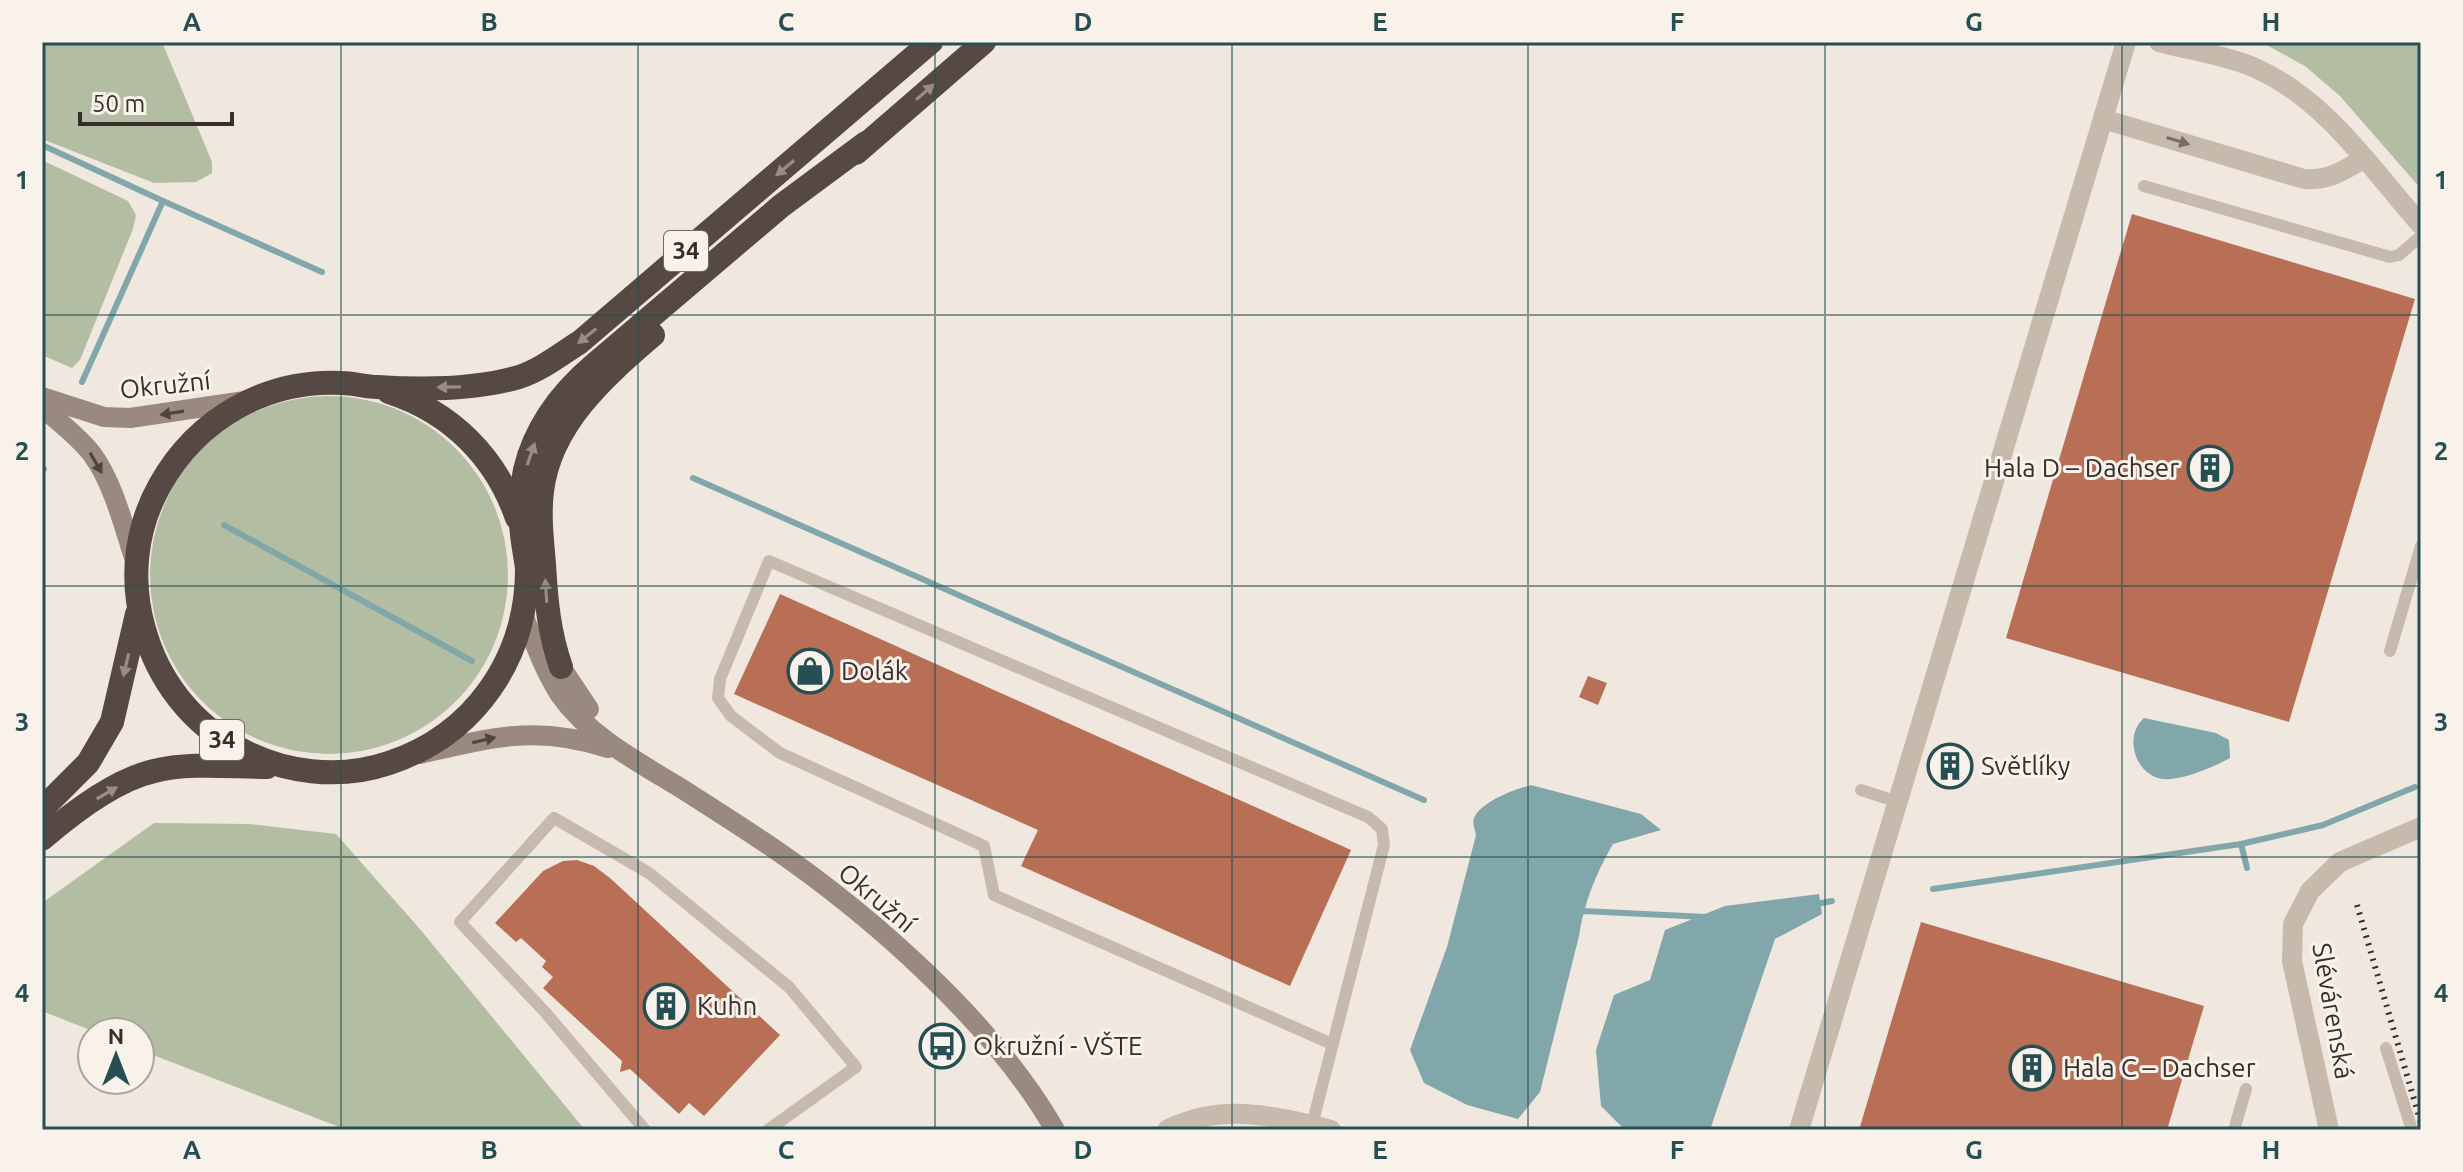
<svg xmlns="http://www.w3.org/2000/svg" width="2463" height="1172" font-family="Ubuntu,sans-serif">
	<style>
		.green { fill: #b3bda1 }
		.water { fill: #82a7aa }
		.lines { fill: none; stroke-linecap: round; stroke-linejoin: round }
		.stream { stroke: #82a7aa; stroke-width: 6 }
		.building { fill: #b86f56 }
		.lane { stroke: #c7b9ac; stroke-width: 12 }
		.street { stroke: #c7b9ac; stroke-width: 20 }
		.secondary { stroke: #9a897e; stroke-width: 20 }
		.highway { stroke: #564943; stroke-width: 24 }
		.rail { stroke: #362e2a; stroke-width: 6; stroke-dasharray: 2 6; stroke-linecap: butt }
		.oneway { fill: #978d86 }
		.oneway2 { fill: #776d64 }
		.oneway3 { fill: #4f453f }
		.grid { fill: none; stroke: #254f53; stroke-width: 2; stroke-opacity: 0.55 }
		.labels { text-anchor: middle; stroke-width: 6; stroke-linejoin: round; paint-order: stroke }
		.shield { fill: #f8f2eb; stroke: #706964; stroke-width: 2 }
		.shield-label { font-size: 24px; font-weight: bold; fill: #362e2a }
		.street-label { font-size: 26px; fill: #362e2a; stroke: #f8f2eb }
		.poi-label { font-size: 26px; fill: #362e2a; stroke: #f8f2eb; text-anchor: start }
		.neatline { fill: none; stroke: #254f53; stroke-width: 3 }
		.grid-label { font-size: 26px; text-anchor: middle; font-weight: bold; fill: #254f53 }
	</style>
	<rect width="100%" height="100%" fill="#f0e8df"/>
	<g class="green">
		<path d="M42 42H162L212 162V173L196 182 154 183 42 139Z"/>
		<path d="M2261 42H2421V189L2340 96 2305 66Z"/>
		<path d="M42 160 128 201 136 215 133 229 80 360 72 368 42 355Z"/>
		<circle cx="329" cy="575" r="179"/>
		<path d="M154 823 249 824 336 834 419 928 585 1130H347L140 1050V1032H95L42 1011V903Z"/>
	</g>
	<g class="water">
		<path d="M2144 718 2216 733 2229 740 2230 758C2213 767 2190 777 2171 779 2138 783 2121 738 2144 718Z"/>
		<path d="M1531 785 1641 814 1661 830 1613 844C1596 873 1584 903 1579 936L1540 1092 1518 1119 1467 1105 1424 1083 1410 1050 1447 947 1476 835C1475 829 1471 822 1475 816 1484 801 1515 789 1531 785Z"/>
		<path d="M1819 894 1822 914 1775 939 1711 1127 1706 1130H1625L1601 1106 1596 1050 1614 995 1650 980 1665 930 1725 906Z"/>
	</g>
	<g class="lines">
		<g class="stream">
			<path d="M42 145 163 201 82 382"/>
			<path d="M163 201 322 272"/>
			<path d="M42 472 44 469"/>
			<path d="M693 478 1424 800"/>
			<path d="M224 525 472 661"/>
			<path d="M2241 844 2247 868"/>
			<path d="M1933 889 2241 844 2323 825 2415 787"/>
			<path d="M1816 904 1832 901"/>
			<path d="M1578 915 1583 911 1706 917"/>
		</g>
	</g>
	<g class="building">
		<path d="M2132 214 2415 299 2289 722 2006 638Z"/>
		<path d="M780 594 1351 850 1290 986 1021 866 1038 830 734 694Z"/>
		<path d="M1588 676 1607 683 1598 705 1579 697Z"/>
		<path d="M577 860 594 866 610 878 780 1035 704 1116 689 1103 679 1114 630 1069 620 1072 622 1061 543 988 553 977 542 967 546 961 521 938 516 942 495 923 543 871 563 861Z"/>
		<path d="M1921 922 2204 1006 2167 1130H1859Z"/>
	</g>
	<g class="lines">
		<g class="lane">
			<path d="M2144 186 2390 257 2399 255 2421 236"/>
			<path d="M2390 651 2421 546"/>
			<path d="M1861 790 1898 802"/>
			<path d="M2386 1048 2412 1130"/>
			<path d="M1312 1125 1384 845 1382 829 1368 817 769 561 720 679 718 698 731 716 780 753 984 846 994 895 1332 1044"/>
			<path d="M645 1130 545 1012 460 922 554 818 649 873 789 987 856 1067 768 1130"/>
			<path d="M2234 1130 2246 1089"/>
		</g>
		<g class="street">
			<path d="M2159 42C2189 50 2224 55 2253 67 2325 98 2371 168 2421 225"/>
			<path d="M2103 119 2304 179C2328 181 2343 171 2363 159"/>
			<path d="M1167 1130C1221 1102 1276 1116 1331 1130"/>
			<path d="M1799 1130 2126 42"/>
			<path d="M2329 1130 2292 961 2293 924 2310 891 2340 862 2421 827"/>
		</g>
		<g class="secondary">
			<path d="M42 397 104 417 130 418 245 401"/>
			<path d="M42 407C59 422 78 436 92 454 114 484 124 528 136 564"/>
			<path d="M522 612C533 639 544 670 560 695 589 736 636 761 679 787 709 806 740 826 770 846 871 915 994 1023 1055 1130"/>
			<path d="M561 667 589 709"/>
			<path d="M420 754C492 738 535 724 608 748"/>
		</g>
		<g class="highway">
			<path d="M866 143 781 206 594 365C561 393 535 428 525 470 521 491 519 513 522 534 523 546 526 558 527 569 527 659 474 735 389 763 339 780 283 773 238 748 191 723 158 680 144 629 130 581 135 529 160 485 197 419 266 379 342 383 354 383 365 387 377 387 423 390 475 390 519 377 541 370 561 354 580 342L931 42"/>
			<path d="M856 153 984 42"/>
			<path d="M389 392C451 412 496 457 517 518"/>
			<path d="M561 667C549 633 546 600 544 564 542 540 539 515 542 491 550 424 604 377 653 335"/>
			<path d="M42 809 88 763 112 722 137 614"/>
			<path d="M42 839C72 813 115 780 154 771 190 762 230 767 267 767"/>
		</g>
		<path class="rail" d="M2357 905 2421 1123"/>
	</g>
	<defs><path id="oneway-solid" d="M-6-.8H1V-3.2L6.5 0L1 3.2V.8H-6Z" transform="scale(2)"/></defs>
	<g class="oneway">
		<use href="#oneway-solid" transform="translate(925 92) rotate(-41)"/>
		<use href="#oneway-solid" transform="translate(785 168) rotate(140)"/>
		<use href="#oneway-solid" transform="translate(587 336) rotate(141)"/>
		<use href="#oneway-solid" transform="translate(449 387) rotate(179)"/>
		<use href="#oneway-solid" transform="translate(531 454) rotate(-71)"/>
		<use href="#oneway-solid" transform="translate(546 591) rotate(-94)"/>
		<use href="#oneway-solid" transform="translate(126 665) rotate(103)"/>
		<use href="#oneway-solid" transform="translate(107 793) rotate(-30)"/>
	</g>
	<use class="oneway2" href="#oneway-solid" transform="translate(2178 141) rotate(17)"/>
	<g class="oneway3">
		<use href="#oneway-solid" transform="translate(172 413) rotate(171)"/>
		<use href="#oneway-solid" transform="translate(96 463) rotate(60)"/>
		<use href="#oneway-solid" transform="translate(484 740) rotate(-13)"/>
	</g>
	<path class="grid" d="M341 42V1130M638 42V1130M935 42V1130M1232 42V1130M1528 42V1130M1825 42V1130M2122 42V1130M42 315H2421M42 586H2421M42 857H2421"/>
	<defs>
		<g id="building-ring" transform="scale(2.3)"><circle r="9.5" fill="#f8f2eb" stroke="#254f53" stroke-width="1.5"/><path d="M-4-6H4V6H1V3H-1V6H-4ZM-2.5-4.3h1.7v1.8h-1.7ZM.8-4.3h1.7v1.8H.8ZM-2.5-1h1.7V.8h-1.7ZM.8-1h1.7V.8H.8Z" fill="#254f53"/></g>
		<g id="shop-ring" transform="scale(2.3)"><circle r="9.5" fill="#f8f2eb" stroke="#254f53" stroke-width="1.5"/><path d="M-5-2.5h2.3a2.7 3.5 0 0 1 5.4 0H5L5.5 6h-11ZM-1.5-2.5h3a1.5 2.3 0 0 0-3 0Z" fill="#254f53"/></g>
		<g id="bus-ring" transform="scale(2.3)"><circle r="9.5" fill="#f8f2eb" stroke="#254f53" stroke-width="1.5"/><path d="M-5-6H5V4H4V6H2V4H-2V6H-4V4H-5ZM-3.5-4V0h7V-4ZM-3.5 1.2v1.5H-2V1.2ZM2 1.2v1.5H3.5V1.2Z" fill="#254f53"/></g>
	</defs>
	<g fill-rule="evenodd">
		<use href="#building-ring" x="2210" y="468"/>
		<use href="#shop-ring" x="810" y="671"/>
		<use href="#building-ring" x="1950" y="766"/>
		<use href="#building-ring" x="666" y="1006"/>
		<use href="#bus-ring" x="942" y="1046"/>
		<use href="#building-ring" x="2032" y="1068"/>
	</g>
	<g class="labels">
		<g class="shield">
			<rect x="664" y="231" width="44" height="40" rx="6"/>
			<rect x="200" y="720" width="44" height="40" rx="6"/>
		</g>
		<g class="shield-label">
			<text x="686" y="259">34</text>
			<text x="222" y="748">34</text>
		</g>
		<g class="street-label">
			<text transform="translate(165 385) rotate(-6)" y="9">Okružní</text>
			<text transform="translate(877 898) rotate(40)" y="9">Okružní</text>
			<text transform="translate(2333 1011) rotate(80)" y="9">Slévárenská</text>
		</g>
		<g class="poi-label">
			<text x="2179" y="477" text-anchor="end">Hala D – Dachser</text>
			<text x="841" y="680">Dolák</text>
			<text x="1981" y="775">Světlíky</text>
			<text x="697" y="1015">Kuhn</text>
			<text x="973" y="1055">Okružní - VŠTE</text>
			<text x="2063" y="1077">Hala C – Dachser</text>
		</g>
	</g>
	<rect width="2463" height="1172" fill="none" stroke="#f8f2eb" stroke-width="88"/>
	<g transform="translate(116 1056)"><circle r="38" fill="#f8f2eb" stroke="#aaa49e" stroke-width="2"/>
	<path d="M0-6L14 30L0 20L-14 30Z" fill="#254f53"/>
	<text y="-12" font-size="22" font-weight="bold" text-anchor="middle" fill="#362e2a">N</text>
	</g>
	<path d="M80 112v12h152v-12" fill="none" stroke="#362e2a" stroke-width="4"/>
	<text x="92" y="112" font-size="24" fill="#362e2a" stroke="#f8f2eb" stroke-width="6" paint-order="stroke">50 m</text>
	<rect x="44" y="44" width="2375" height="1084" class="neatline"/>
	<g class="grid-label">
		<text x="192" y="31">A</text>
		<text x="489" y="31">B</text>
		<text x="786" y="31">C</text>
		<text x="1083" y="31">D</text>
		<text x="1380" y="31">E</text>
		<text x="1677" y="31">F</text>
		<text x="1974" y="31">G</text>
		<text x="2271" y="31">H</text>
		<text x="22" y="189">1</text>
		<text x="2441" y="189">1</text>
		<text x="22" y="460">2</text>
		<text x="2441" y="460">2</text>
		<text x="22" y="731">3</text>
		<text x="2441" y="731">3</text>
		<text x="22" y="1002">4</text>
		<text x="2441" y="1002">4</text>
		<text x="192" y="1159">A</text>
		<text x="489" y="1159">B</text>
		<text x="786" y="1159">C</text>
		<text x="1083" y="1159">D</text>
		<text x="1380" y="1159">E</text>
		<text x="1677" y="1159">F</text>
		<text x="1974" y="1159">G</text>
		<text x="2271" y="1159">H</text>
	</g>
</svg>
